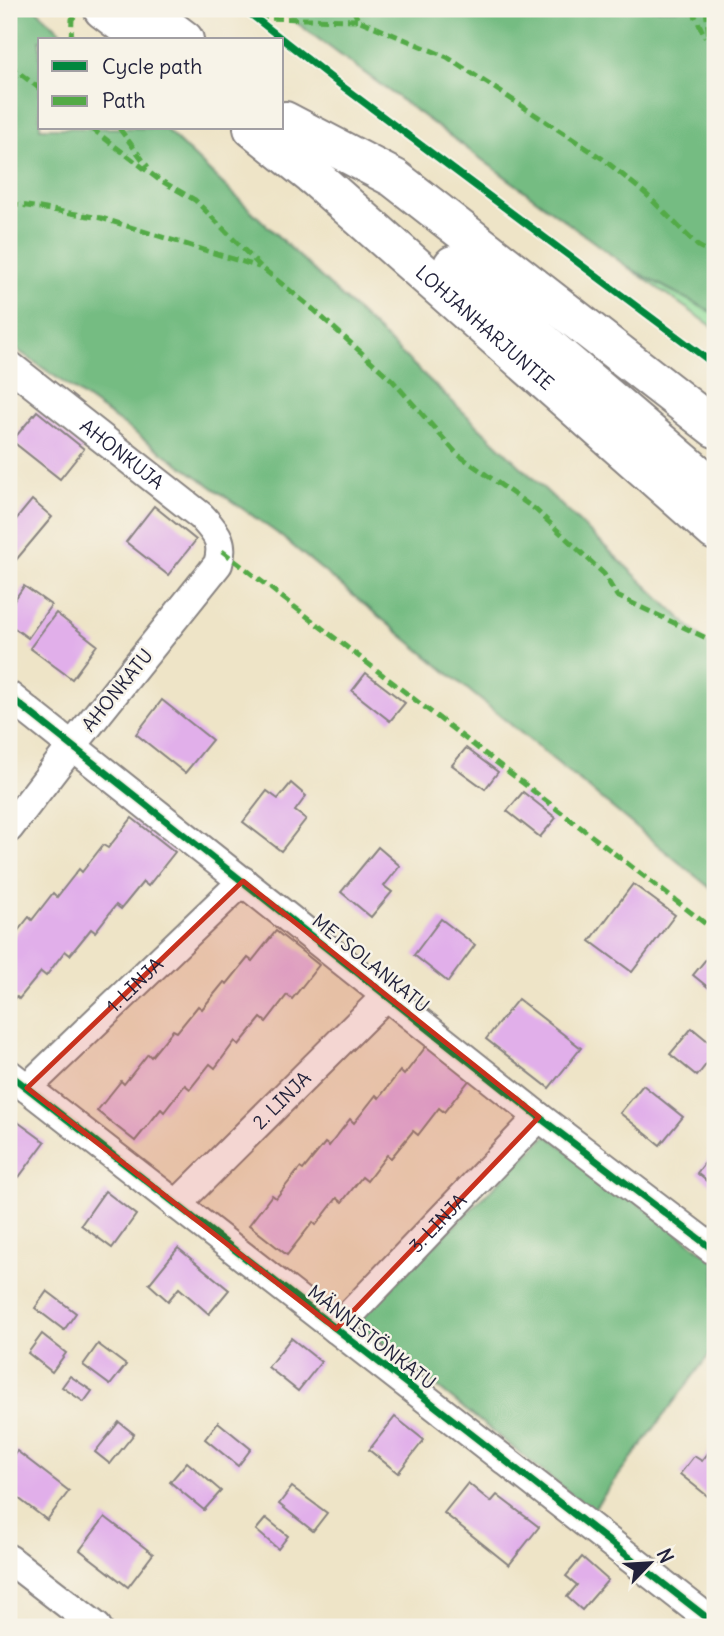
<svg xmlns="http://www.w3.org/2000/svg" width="724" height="1636" font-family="Delius,sans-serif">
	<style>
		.green { fill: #91dd9a; stroke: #5a806a; stroke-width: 2 }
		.forest { fill: #74bc82; stroke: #4b6f5e; stroke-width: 2 }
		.building { fill: #e1afea }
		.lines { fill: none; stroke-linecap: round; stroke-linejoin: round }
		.street-casing { stroke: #888381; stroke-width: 32 }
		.highway-casing { stroke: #888381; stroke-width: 42 }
		.street { stroke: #fff; stroke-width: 28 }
		.highway { stroke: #fff; stroke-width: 38 }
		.quiet { stroke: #53aa46; stroke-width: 5; stroke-dasharray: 10 5; stroke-linecap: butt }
		.cycleway-casing { stroke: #f7f3e8; stroke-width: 11 }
		.cycleway { stroke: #00873e; stroke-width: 7 }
		.marked { fill: #c8321e; fill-opacity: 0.2; stroke: #c8321e; stroke-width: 5; stroke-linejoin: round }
		.labels { text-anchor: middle; stroke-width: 5; stroke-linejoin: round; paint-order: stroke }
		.street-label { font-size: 19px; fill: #22223b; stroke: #f7f3e8 }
	</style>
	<rect width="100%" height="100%" fill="#f7f3e8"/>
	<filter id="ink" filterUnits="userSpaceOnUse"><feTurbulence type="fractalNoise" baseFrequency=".0143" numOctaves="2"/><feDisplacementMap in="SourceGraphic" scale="14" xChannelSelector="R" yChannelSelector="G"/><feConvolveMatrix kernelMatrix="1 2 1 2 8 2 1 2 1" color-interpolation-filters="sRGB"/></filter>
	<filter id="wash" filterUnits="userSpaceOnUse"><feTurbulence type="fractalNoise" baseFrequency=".00686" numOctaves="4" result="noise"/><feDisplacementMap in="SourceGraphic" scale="28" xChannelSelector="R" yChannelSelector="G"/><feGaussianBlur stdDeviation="1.57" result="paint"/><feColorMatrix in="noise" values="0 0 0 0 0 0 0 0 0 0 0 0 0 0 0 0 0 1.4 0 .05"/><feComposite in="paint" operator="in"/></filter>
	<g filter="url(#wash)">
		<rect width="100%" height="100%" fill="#eee4c7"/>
		<path class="green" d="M629 268 715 314V328Z"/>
		<g class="forest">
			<path d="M9 9H36L70 40H40V128H164L715 651V892L277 533 9 344Z"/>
			<path d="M278 9H715V314L629 268Z"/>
			<path d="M547 1135 715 1261V1347L592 1511 356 1322Z"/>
		</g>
		<g id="blocks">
			<g class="building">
				<path d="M37 411 84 449 60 479 12 441Z"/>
				<path d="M32 500 52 517 16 560 9 554V528Z"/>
				<path d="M154 506 196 540 168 575 126 542Z"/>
				<path d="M24 586 51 605 28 638 9 624V608Z"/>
				<path d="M56 613 97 645 72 679 30 648Z"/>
				<path d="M366 673 405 703 390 721 352 691Z"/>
				<path d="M162 700 212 740 185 773 136 734Z"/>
				<path d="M466 748 498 772 485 789 452 765Z"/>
				<path d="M291 783 306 796 295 811 306 819 281 851 243 822 267 791 278 799Z"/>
				<path d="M523 792 556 818 540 837 507 811Z"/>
				<path d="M132 818 175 852 148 886 143 882 121 909 116 905 95 932 91 929 70 955 65 951 46 976 41 972 19 999 16 996 9 1006V942L29 917 32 920 53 893 57 897 79 869 82 872 103 845 108 848Z"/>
				<path d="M378 847 400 866 384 886 392 892 371 917 341 892Z"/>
				<path d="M633 884 675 915 632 972 590 941Z"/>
				<path d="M441 919 475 945 448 982 414 955Z"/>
				<path d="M276 931 319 965 292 999 287 995 266 1022 261 1018 239 1045 235 1041 215 1068 210 1064 190 1089 185 1085 164 1112 161 1109 135 1141 97 1111 121 1081 124 1084 148 1054 151 1057 173 1030 177 1032 198 1006 202 1009 224 982 227 984 248 958 252 961Z"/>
				<path d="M715 948V993L693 975Z"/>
				<path d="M518 999 581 1048 549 1088 486 1039Z"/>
				<path d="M692 1028 715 1047V1053L697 1076 670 1054Z"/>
				<path d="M428 1044 471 1078 444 1112 439 1108 418 1135 413 1131 391 1158 387 1155 367 1181 362 1177 342 1202 337 1198 316 1225 313 1222 287 1255 249 1225 272 1195 276 1198 300 1168 303 1170 325 1143 329 1146 350 1119 354 1123 376 1095 379 1098 400 1071 404 1075Z"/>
				<path d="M643 1085 683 1117 660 1145 620 1113Z"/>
				<path d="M15 1120 45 1142 19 1177 9 1169V1128Z"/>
				<path d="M715 1150V1188L697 1173Z"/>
				<path d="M105 1191 136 1215 112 1248 81 1225Z"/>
				<path d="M178 1248 229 1290 209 1314 179 1288 168 1301 149 1284Z"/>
				<path d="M47 1291 76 1313 64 1330 35 1308Z"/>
				<path d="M42 1334 66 1353 52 1372 28 1353Z"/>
				<path d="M291 1338 321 1362 298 1391 268 1367Z"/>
				<path d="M98 1344 126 1365 110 1385 83 1365Z"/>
				<path d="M70 1376 92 1391 84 1402 62 1387Z"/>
				<path d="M395 1417 424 1440 398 1473 369 1450Z"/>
				<path d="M119 1422 134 1434 110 1464 95 1452Z"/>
				<path d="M218 1422 251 1449 238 1466 205 1439Z"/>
				<path d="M715 1444V1502L680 1474 694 1456 702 1461Z"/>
				<path d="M17 1451 69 1491 47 1520 9 1491V1461Z"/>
				<path d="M187 1462 221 1491 204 1510 170 1482Z"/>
				<path d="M468 1483 491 1502 497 1495 539 1527 509 1565 444 1513Z"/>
				<path d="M292 1487 327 1513 313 1531 279 1504Z"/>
				<path d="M105 1517 153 1554 128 1587 80 1550Z"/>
				<path d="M266 1518 288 1536 278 1549 256 1530Z"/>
				<path d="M582 1557 608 1580 582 1610 567 1597 577 1585 566 1576Z"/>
			</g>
		</g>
	</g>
	<g filter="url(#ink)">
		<use href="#blocks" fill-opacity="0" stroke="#888381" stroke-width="2"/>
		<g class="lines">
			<g class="street-casing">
				<g id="street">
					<path id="s1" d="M9 365 201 516C216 533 225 541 218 564L72 746 9 828"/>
					<path d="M9 696 539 1117 715 1251"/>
					<path d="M9 1074 715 1624"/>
					<path id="s2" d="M27 1088 243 881"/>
					<path id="s3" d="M176 1205 386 996"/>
					<path id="s4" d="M336 1329 539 1117"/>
					<path d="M9 1559 97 1627"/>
				</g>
			</g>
			<g class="highway-casing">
				<g id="highway">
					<path d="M103 9 144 40"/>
					<path d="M143 9 184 40"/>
					<path d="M285 121 394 178 715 428"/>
					<path id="s5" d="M253 128 317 179 715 531"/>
					<path d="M453 265 715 489"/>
				</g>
			</g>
			<use href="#street" class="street"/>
			<use href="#highway" class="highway"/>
			<g class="quiet">
				<path d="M353 9 358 20 447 57 603 159 646 194 698 246 715 255"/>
				<path d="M692 9 705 37"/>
				<path d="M706 9 715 93"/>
				<path d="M257 18 358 20"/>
				<path d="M71 40 72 19 81 9"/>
				<path d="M9 65 40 89"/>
				<path d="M91 128 158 179 195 200 261 267 314 310 392 380 457 454 536 510 604 574 617 596 715 642"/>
				<path d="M119 128 148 167"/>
				<path d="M9 203 101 218 259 267"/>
				<path d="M222 551 715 931"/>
			</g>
			<g class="cycleway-casing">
				<g id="cycleway">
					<path d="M244 9 334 80 715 365"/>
					<path d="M9 696 539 1117 715 1251"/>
					<path d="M9 1074 715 1624"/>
				</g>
			</g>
			<use href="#cycleway" class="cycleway"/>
		</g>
	</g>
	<path class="marked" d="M243 881 539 1117 336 1329 27 1088Z"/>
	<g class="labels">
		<g class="street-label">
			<text dy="7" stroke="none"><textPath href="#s5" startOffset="306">LOHJANHARJUNTIE</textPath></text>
			<text dy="7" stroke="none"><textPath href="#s1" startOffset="144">AHONKUJA</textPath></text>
			<text transform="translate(117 690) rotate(-51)" y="7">AHONKATU</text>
			<text transform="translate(371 963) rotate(39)" y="7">METSOLANKATU</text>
			<text dy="7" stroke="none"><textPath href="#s2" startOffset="149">1. LINJA</textPath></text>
			<text dy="7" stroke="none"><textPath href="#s3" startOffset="149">2. LINJA</textPath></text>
			<text dy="7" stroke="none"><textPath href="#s4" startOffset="147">3. LINJA</textPath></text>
			<text transform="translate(372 1337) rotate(38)" y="7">MÄNNISTÖNKATU</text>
		</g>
	</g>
	<rect width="724" height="1636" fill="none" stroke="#f7f3e8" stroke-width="35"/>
	<rect x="38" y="38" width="245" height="91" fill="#f7f3e8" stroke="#a29fa3" stroke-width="2"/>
	<rect x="52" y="61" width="35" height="10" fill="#00873e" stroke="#a29fa3" stroke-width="2"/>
	<text x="102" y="74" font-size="21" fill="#22223b">Cycle path</text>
	<rect x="52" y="96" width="35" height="10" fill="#53aa46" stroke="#a29fa3" stroke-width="2"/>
	<text x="102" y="108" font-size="21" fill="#22223b">Path</text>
	<g transform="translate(650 1563) rotate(65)" stroke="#f7f3e8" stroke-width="5" paint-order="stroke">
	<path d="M0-5L12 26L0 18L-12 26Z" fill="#22223b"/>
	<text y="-10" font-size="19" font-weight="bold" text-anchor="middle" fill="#22223b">N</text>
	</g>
</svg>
